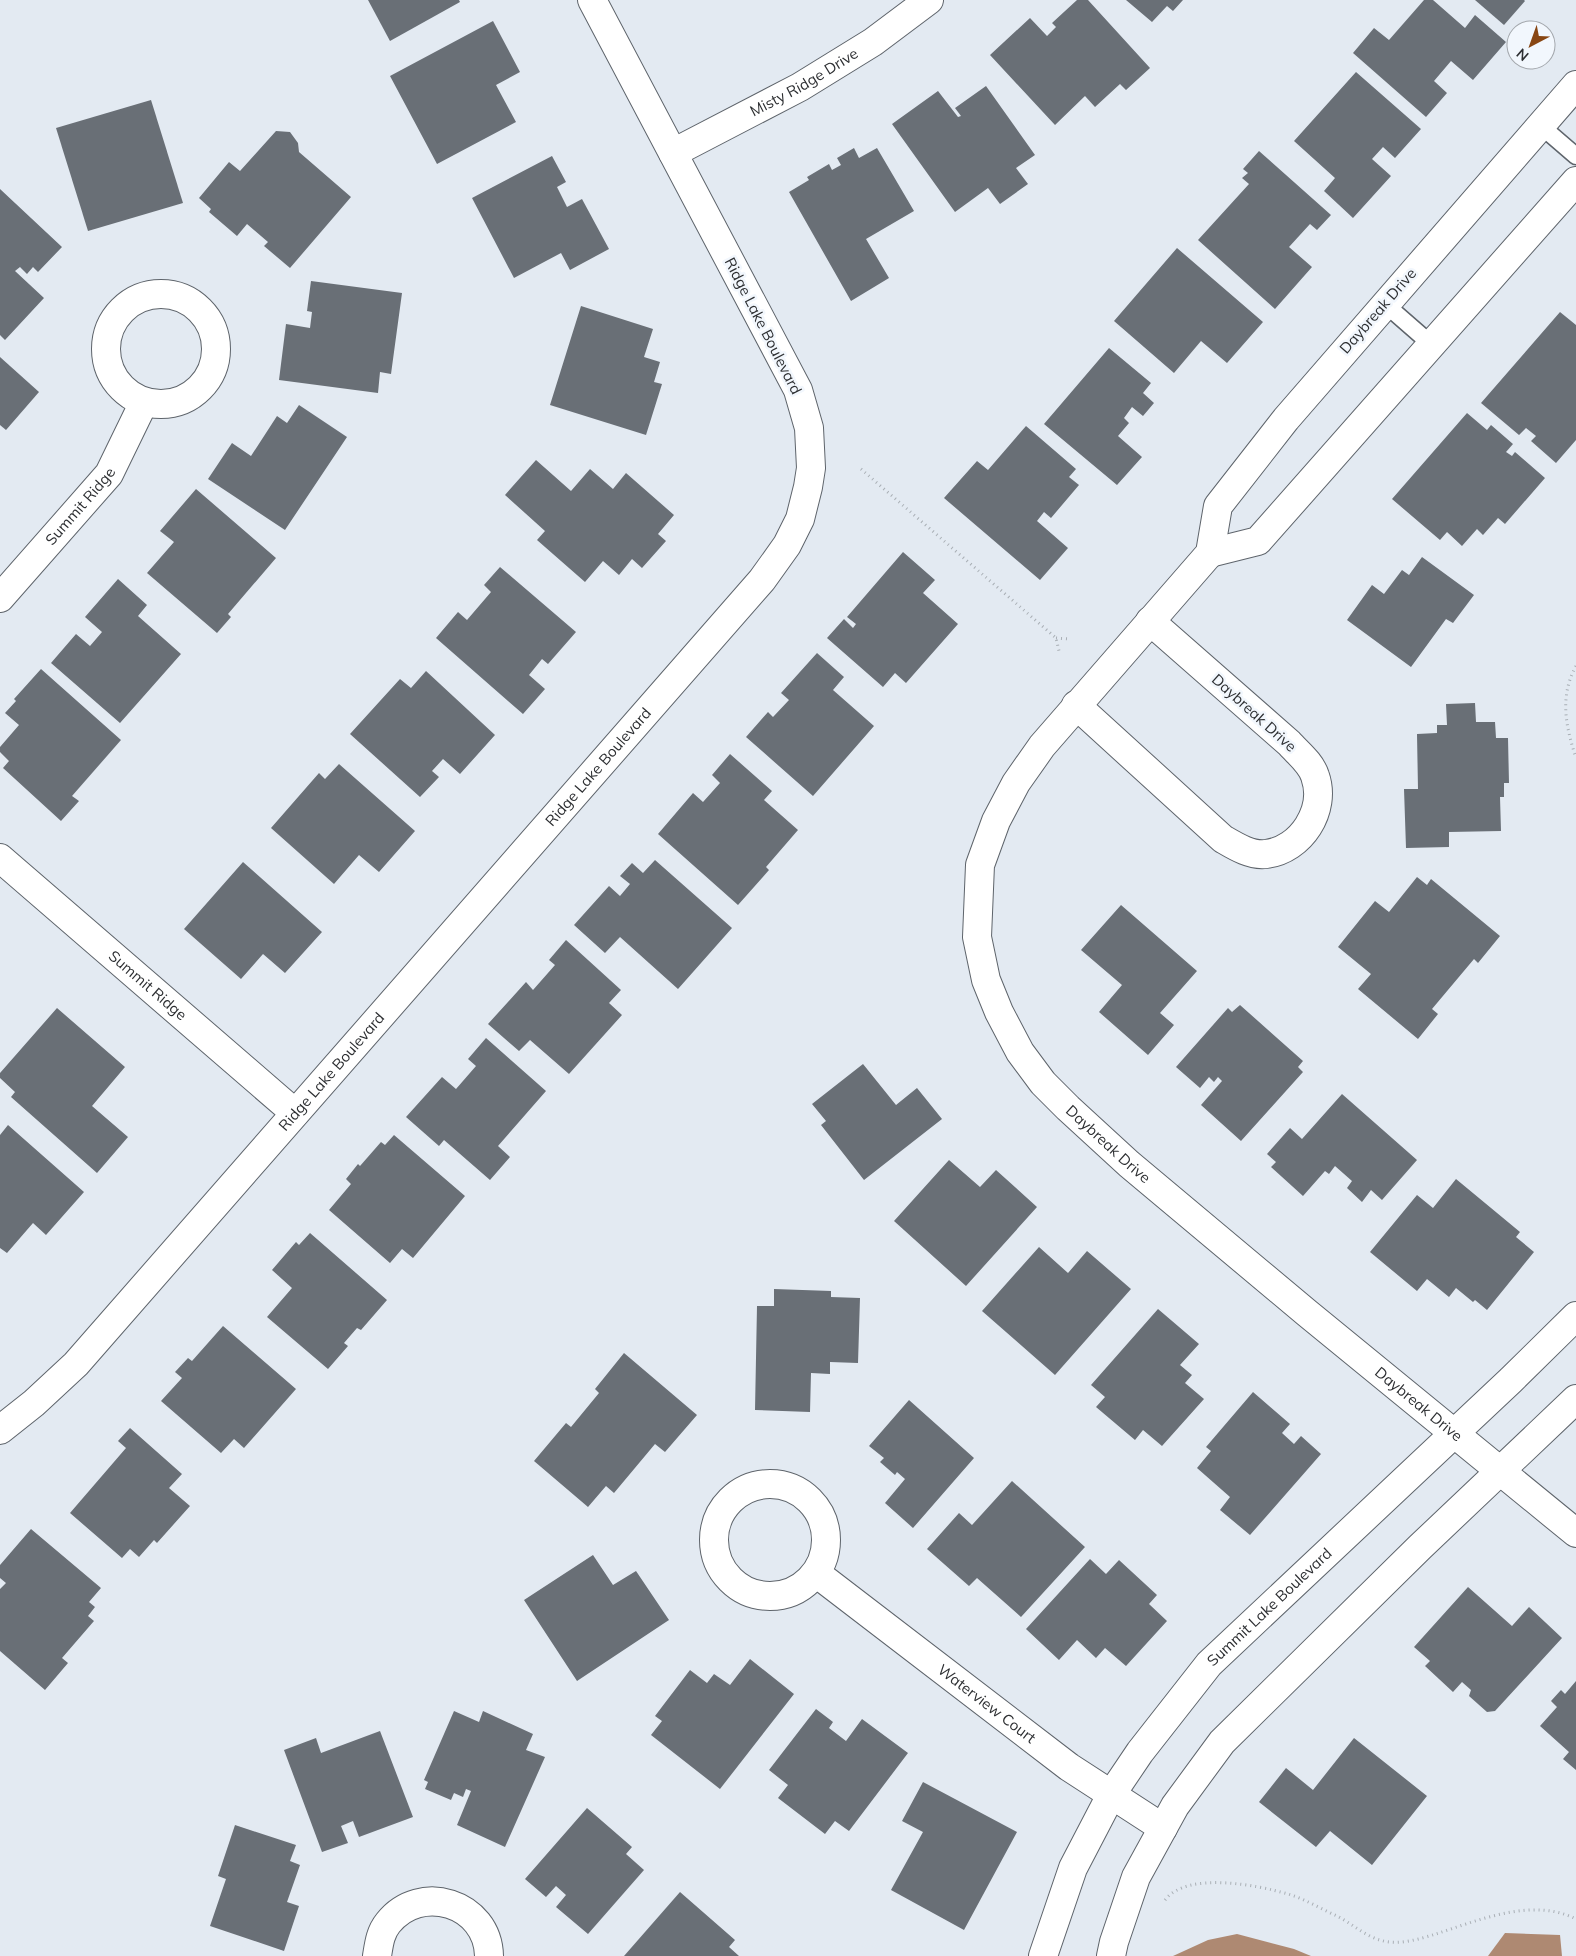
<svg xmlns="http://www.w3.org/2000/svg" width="1576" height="1956" font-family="Mulish,sans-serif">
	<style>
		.water { fill: #ae8972 }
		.building { fill: #696f76 }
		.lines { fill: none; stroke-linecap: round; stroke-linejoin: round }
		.lane-casing { stroke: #5e646b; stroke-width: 19 }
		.street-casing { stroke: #5e646b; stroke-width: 30 }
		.path { stroke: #a9afb5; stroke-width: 3; stroke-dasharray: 1 4; stroke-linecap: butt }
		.lane { stroke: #fff; stroke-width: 16 }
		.street { stroke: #fff; stroke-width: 28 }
		.labels { text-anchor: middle; stroke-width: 5; stroke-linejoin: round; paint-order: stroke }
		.street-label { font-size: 15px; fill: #2d2f32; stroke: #f2f7fd }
	</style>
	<rect width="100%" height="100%" fill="#e3eaf2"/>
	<g class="water">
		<path d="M1505 1933 1560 1935 1562 1956H1488Z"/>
		<path d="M1237 1934 1294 1949 1311 1956H1173L1208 1940Z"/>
	</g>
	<g class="building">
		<path d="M368 0H459L460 2 390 41Z"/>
		<path d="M1077 0H1088L1150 68 1126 90 1120 84 1095 107 1085 96 1055 125 990 55 1030 18 1047 36 1056 27 1052 23Z"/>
		<path d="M1126 0H1183L1173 11 1167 6 1152 22Z"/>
		<path d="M1424 0H1433L1465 28 1475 15 1506 42 1473 80 1451 61 1434 81 1447 93 1426 117 1353 53 1374 28 1389 40Z"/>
		<path d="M1475 0H1524L1525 1 1504 25Z"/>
		<path d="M493 21 520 72 496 85 516 122 437 164 390 76Z"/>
		<path d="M1356 72 1421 129 1395 158 1383 147 1372 159 1391 176 1353 218 1324 191 1335 178 1294 141Z"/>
		<path d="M986 86 1035 155 1016 168 1028 184 1000 204 988 188 955 212 892 124 938 91 958 117 961 116 955 108Z"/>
		<path d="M151 100 183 203 88 231 56 128Z"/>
		<path d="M276 131 290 132 298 143 299 152 351 197 290 268 264 246 268 242 247 224 237 236 209 212 211 209 199 198 229 162 240 171Z"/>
		<path d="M854 148 859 158 877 148 914 211 866 239 889 278 851 301 789 192 809 180 807 177 829 164 832 170 841 165 837 158Z"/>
		<path d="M1259 151 1331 215 1317 230 1310 224 1289 247 1312 267 1275 309 1198 240 1249 184 1242 178 1248 173 1243 169Z"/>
		<path d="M552 156 566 182 557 187 567 207 582 199 609 249 570 270 561 253 514 278 472 198Z"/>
		<path d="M0 189 62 247 38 272 33 267 27 274 20 267 15 271 44 298 5 340 0 335Z"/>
		<path d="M1177 248 1263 322 1227 363 1201 341 1174 373 1114 321Z"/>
		<path d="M311 281 402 293 391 374 380 372 378 393 279 380 286 324 310 328 312 312 307 311Z"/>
		<path d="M581 306 653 329 644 357 660 362 654 382 662 384 646 435 550 405Z"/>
		<path d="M1560 312 1576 325V440L1556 463 1531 441 1536 436 1526 428 1519 435 1481 403Z"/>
		<path d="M1109 348 1151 383 1143 393 1154 403 1143 416 1132 407 1124 418 1129 423 1118 436 1142 457 1117 485 1044 424Z"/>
		<path d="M0 357 39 392 6 430 0 425Z"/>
		<path d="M299 405 347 437 285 530 208 479 232 443 251 456 277 416 287 423Z"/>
		<path d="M1467 413 1487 430 1491 425 1513 444 1506 452 1512 456 1515 452 1545 478 1505 524 1498 518 1483 535 1477 529 1462 546 1447 532 1440 540 1392 499Z"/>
		<path d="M1026 426 1076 469 1069 477 1079 485 1051 518 1044 512 1037 521 1068 548 1040 580 944 498 977 461 988 470Z"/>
		<path d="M536 460 571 491 590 469 613 489 626 473 674 515 658 534 666 541 642 568 632 559 619 575 603 561 585 582 537 540 545 531 505 495Z"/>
		<path d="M196 489 276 558 228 614 231 617 217 633 147 573 174 542 160 531Z"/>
		<path d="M903 552 935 580 923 593 958 624 906 683 895 673 883 687 827 638 844 619 853 628 856 624 847 617Z"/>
		<path d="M1422 557 1474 595 1453 623 1446 619 1411 667 1347 620 1372 585 1384 594 1402 570 1409 575Z"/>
		<path d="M500 567 576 632 548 664 542 659 529 675 545 689 523 714 436 638 458 612 467 620 491 592 484 585Z"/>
		<path d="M118 579 147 605 138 616 181 654 120 723 51 663 76 634 90 646 102 632 85 617Z"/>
		<path d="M817 653 844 677 833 690 874 726 813 796 746 737 768 712 773 717 789 700 781 693Z"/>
		<path d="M41 669 121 740 72 796 79 801 61 821 3 768 9 761 0 752V747L19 725 5 713 16 701 14 699Z"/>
		<path d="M426 671 495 735 460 774 443 759 432 771 439 777 420 797 350 734 400 679 411 688Z"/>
		<path d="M1475 703 1476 722H1495L1496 738H1508L1509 783H1504V797H1500L1501 831 1449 832V847L1406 848 1404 789H1418L1417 734 1437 733V725H1447L1446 704Z"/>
		<path d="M730 754 772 791 764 800 798 830 766 867 769 870 738 905 658 834 693 793 703 802 720 783 712 775Z"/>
		<path d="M339 764 415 831 379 872 359 855 334 884 271 828 319 773 325 779Z"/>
		<path d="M655 860 732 928 678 989 620 937 605 953 574 925 609 886 620 896 630 884 620 876 632 863 643 873Z"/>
		<path d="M243 862 322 932 285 973 263 954 241 979 184 929Z"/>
		<path d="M1417 877 1427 885 1431 879 1500 936 1478 963 1474 959 1432 1009 1438 1014 1418 1039 1358 989 1371 974 1338 947 1375 901 1389 912Z"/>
		<path d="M1121 905 1197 971 1160 1013 1174 1025 1148 1055 1099 1012 1122 985 1081 950Z"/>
		<path d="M566 940 621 990 609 1003 622 1015 569 1074 530 1040 519 1051 488 1024 526 982 533 990 555 965 549 960Z"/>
		<path d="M1240 1005 1303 1061 1298 1067 1303 1072 1241 1141 1201 1105 1222 1081 1218 1077 1214 1082 1209 1077 1200 1088 1176 1067 1228 1008 1232 1012Z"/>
		<path d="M57 1008 125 1067 92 1106 128 1137 97 1173 11 1097 15 1092 0 1078V1073Z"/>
		<path d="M486 1038 546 1091 498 1146 510 1157 490 1180 444 1140 439 1146 406 1117 442 1077 456 1089 476 1066 468 1059Z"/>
		<path d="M863 1064 896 1105 917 1088 942 1119 864 1180 821 1125 826 1121 812 1104Z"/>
		<path d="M1342 1094 1417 1160 1382 1200 1371 1190 1362 1202 1347 1188 1352 1181 1335 1166 1329 1174 1325 1171 1303 1196 1271 1167 1276 1162 1267 1154 1290 1128 1302 1139Z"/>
		<path d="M8 1125 84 1192 46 1235 33 1223 7 1253 0 1248V1135Z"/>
		<path d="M394 1135 465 1196 413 1258 402 1249 390 1263 329 1210 351 1184 346 1179 358 1164 360 1166 381 1142 385 1145Z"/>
		<path d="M949 1160 980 1187 996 1170 1037 1207 966 1286 894 1221Z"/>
		<path d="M1456 1179 1520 1232 1516 1237 1534 1252 1487 1310 1475 1300 1473 1302 1456 1288 1449 1297 1427 1279 1417 1291 1370 1252 1417 1195 1433 1208Z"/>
		<path d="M310 1233 387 1300 361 1330 357 1328 344 1343 348 1346 328 1369 267 1317 292 1288 272 1270 296 1242 299 1245Z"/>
		<path d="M1039 1247 1068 1273 1087 1251 1131 1289 1055 1375 982 1311Z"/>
		<path d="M774 1289 831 1291V1297L860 1298 858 1363 830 1362V1374L811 1373 810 1412 755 1410 757 1306H774Z"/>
		<path d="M1158 1309 1199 1344 1180 1365 1192 1375 1185 1383 1204 1399 1162 1446 1143 1430 1135 1440 1096 1407 1105 1397 1091 1385Z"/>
		<path d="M223 1326 296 1389 244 1448 234 1439 221 1453 161 1401 182 1378 175 1372 188 1358 192 1361Z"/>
		<path d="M624 1353 697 1415 665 1452 655 1444 614 1493 606 1486 588 1507 534 1461 566 1423 571 1427 599 1393 595 1389Z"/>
		<path d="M1253 1392 1290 1424 1282 1433 1294 1444 1301 1436 1321 1454 1250 1535 1220 1510 1230 1497 1197 1468 1211 1451 1206 1447Z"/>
		<path d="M909 1400 974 1458 913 1528 885 1503 905 1479 897 1472 895 1475 880 1462 884 1458 869 1446Z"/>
		<path d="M130 1428 182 1474 169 1488 190 1506 157 1543 154 1540 139 1557 130 1549 122 1558 70 1513 126 1448 118 1441Z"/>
		<path d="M1012 1481 1085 1547 1021 1617 977 1578 969 1586 927 1549 959 1513 972 1525Z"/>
		<path d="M31 1529 101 1588 89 1602 95 1607 88 1616 94 1621 62 1658 68 1663 45 1690 0 1651V1589L6 1583 0 1578V1565Z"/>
		<path d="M593 1555 613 1585 636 1571 669 1620 577 1681 524 1600Z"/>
		<path d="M1090 1559 1106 1574 1119 1560 1157 1595 1149 1604 1167 1621 1126 1666 1105 1648 1096 1658 1077 1640 1059 1660 1026 1629Z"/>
		<path d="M1468 1587 1512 1626 1529 1607 1562 1638 1495 1711 1487 1712 1469 1696 1471 1690 1462 1682 1453 1692 1425 1666 1430 1661 1414 1647Z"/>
		<path d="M750 1659 794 1694 720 1789 651 1735 662 1721 655 1716 690 1670 707 1683 714 1674 730 1685Z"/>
		<path d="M1576 1681V1770L1563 1759 1569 1752 1540 1726 1557 1707 1551 1701 1561 1690 1565 1694Z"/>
		<path d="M816 1709 833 1722 829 1728 846 1741 862 1719 908 1753 849 1831 835 1821 825 1834 778 1798 788 1785 769 1770Z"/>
		<path d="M454 1711 479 1722 483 1711 533 1734 526 1750 545 1757 505 1847 457 1825 471 1791 466 1789 463 1797 454 1793 451 1800 425 1789 428 1782 424 1780Z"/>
		<path d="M380 1731 413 1817 359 1837 353 1821 341 1826 348 1843 322 1852 284 1750 316 1738 321 1753Z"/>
		<path d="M1354 1738 1427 1796 1372 1865 1330 1831 1316 1847 1259 1802 1286 1768 1313 1790Z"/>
		<path d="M923 1782 1017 1832 964 1930 891 1890 923 1832 902 1821Z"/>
		<path d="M587 1808 632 1847 626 1854 644 1870 588 1934 556 1907 566 1895 556 1886 546 1897 525 1879Z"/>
		<path d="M235 1825 296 1845 290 1861 300 1865 287 1902 299 1906 284 1951 210 1926 226 1879 218 1876Z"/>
		<path d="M680 1892 735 1940 729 1947 739 1956H624Z"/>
	</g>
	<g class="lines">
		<g class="lane-casing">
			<g id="lane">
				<path d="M1540 125 1576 156"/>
				<path d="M1385 304 1432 345"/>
			</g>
		</g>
		<g class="street-casing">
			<g id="street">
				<path id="s1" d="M1576 85 1286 419 1218 506 1210 553 1042 746 1016 783 996 821 980 865 977 937 986 980 999 1012 1020 1052 1043 1083 1068 1108 1129 1164 1307 1313 1576 1533"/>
				<path id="s2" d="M673 153 800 87 873 42 929 0"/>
				<circle cx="161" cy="349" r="55"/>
				<path d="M1210 553 1258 541 1576 181"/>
				<path id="s3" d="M0 598 109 474 144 402"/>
				<path d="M1076 705 1223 839C1235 846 1251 856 1266 854 1301 850 1327 810 1315 776 1311 763 1298 753 1289 743L1150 621"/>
				<path id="s4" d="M0 858 295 1113"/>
				<path id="s5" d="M0 1430 34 1403 76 1364 762 580 787 545 800 519 808 487 811 468 809 428 798 390 592 0"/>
				<circle cx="770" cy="1540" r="56"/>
				<path id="s6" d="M816 1573 1069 1767 1163 1828"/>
				<path d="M377 1956C379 1944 380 1933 388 1923 420 1882 488 1903 489 1956"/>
				<path id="s7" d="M1043 1956 1073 1868 1111 1795 1140 1752 1209 1664 1511 1380 1576 1316"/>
				<path d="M1111 1956 1114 1942 1136 1877 1175 1806 1222 1742 1420 1547 1576 1399"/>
			</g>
		</g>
		<g class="path">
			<path d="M861 469 1056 638 1059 651"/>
			<path d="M1056 638 1069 639"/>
			<path d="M1576 666C1559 697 1566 727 1576 758"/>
			<path d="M1165 1900C1187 1871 1257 1885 1288 1894 1305 1899 1321 1909 1337 1916 1351 1923 1365 1936 1380 1940 1398 1946 1419 1939 1436 1934 1479 1920 1533 1897 1576 1919"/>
		</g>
		<use href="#lane" class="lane"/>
		<use href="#street" class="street"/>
	</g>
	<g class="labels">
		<g class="street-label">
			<text dy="5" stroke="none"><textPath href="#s2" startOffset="149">Misty Ridge Drive</textPath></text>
			<text transform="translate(1378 311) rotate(-49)" y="5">Daybreak Drive</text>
			<text transform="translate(763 326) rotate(63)" y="5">Ridge Lake Boulevard</text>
			<text dy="5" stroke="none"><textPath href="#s3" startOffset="122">Summit Ridge</textPath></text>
			<text transform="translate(1254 713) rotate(42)" y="5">Daybreak Drive</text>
			<text dy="5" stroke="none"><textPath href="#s5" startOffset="894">Ridge Lake Boulevard</textPath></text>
			<text dy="5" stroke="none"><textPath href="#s4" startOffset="195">Summit Ridge</textPath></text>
			<text dy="5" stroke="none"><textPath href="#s5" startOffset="489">Ridge Lake Boulevard</textPath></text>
			<text dy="5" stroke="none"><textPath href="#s1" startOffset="1315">Daybreak Drive</textPath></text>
			<text dy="5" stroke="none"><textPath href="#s1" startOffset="1720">Daybreak Drive</textPath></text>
			<text dy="5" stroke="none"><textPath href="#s7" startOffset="422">Summit Lake Boulevard</textPath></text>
			<text dy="5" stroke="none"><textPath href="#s6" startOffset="215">Waterview Court</textPath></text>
		</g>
	</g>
	<g transform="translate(1531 45) rotate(221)"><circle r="24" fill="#f2f7fd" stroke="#a3a7ac"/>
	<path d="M0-4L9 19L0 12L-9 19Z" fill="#884613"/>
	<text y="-8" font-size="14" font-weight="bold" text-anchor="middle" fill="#2d2f32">N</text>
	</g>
</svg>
